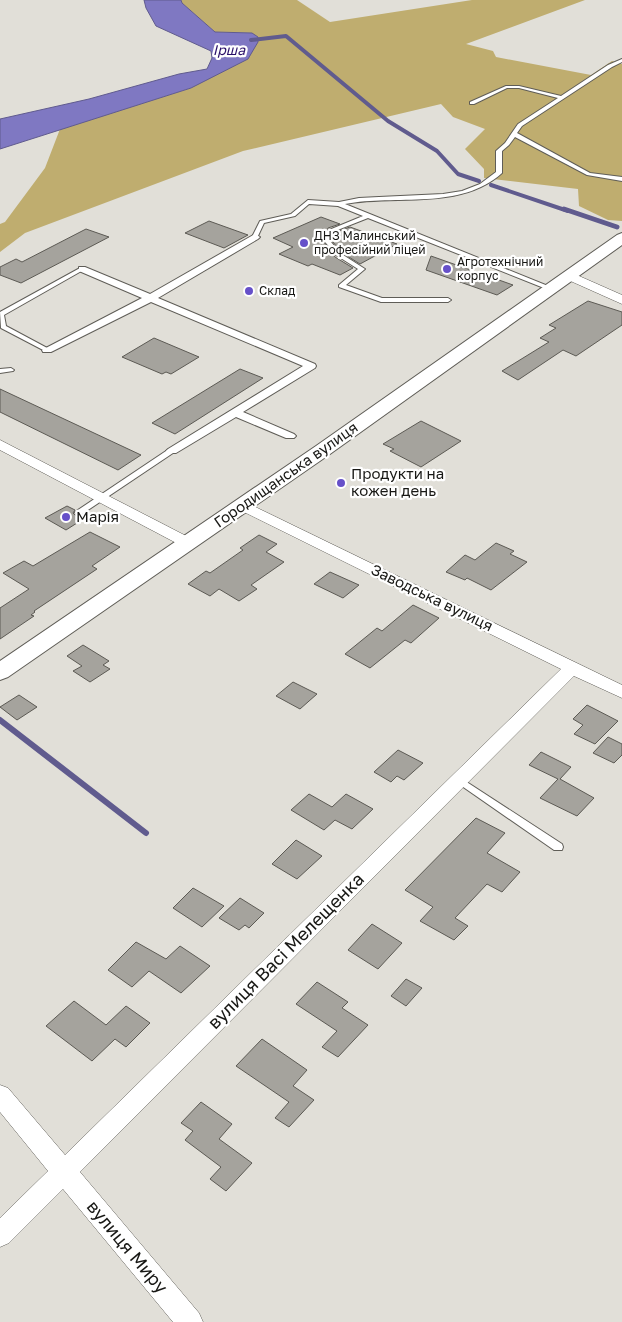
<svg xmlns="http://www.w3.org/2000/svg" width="622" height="1322" font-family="'Golos Text',sans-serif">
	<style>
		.green { fill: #bfad6f }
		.water { fill: #7f78c2; stroke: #605b8e }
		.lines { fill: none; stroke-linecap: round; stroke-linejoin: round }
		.stream-far2 { stroke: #605b8e; stroke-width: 4 }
		.stream-far1 { stroke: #605b8e; stroke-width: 5 }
		.stream { stroke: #605b8e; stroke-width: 6 }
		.building { fill: #a5a39d; stroke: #5c5a54 }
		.service-casing { stroke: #5f5d57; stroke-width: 2 }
		.pedestrian-casing { stroke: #5f5d57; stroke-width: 2 }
		.minor-casing { stroke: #5f5d57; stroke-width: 1 }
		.tertiary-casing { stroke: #5f5d57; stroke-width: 2 }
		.service { fill: #fff; fill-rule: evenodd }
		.pedestrian { fill: #fff; fill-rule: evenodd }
		.minor { fill: #fff; fill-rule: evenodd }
		.tertiary { fill: #fff; fill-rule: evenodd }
		.poi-dot { fill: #6650c9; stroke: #fff; stroke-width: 2 }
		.labels { text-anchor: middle; stroke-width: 4.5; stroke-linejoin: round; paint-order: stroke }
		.far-poi-label { font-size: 12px; fill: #181815; stroke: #fff; text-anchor: start }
		.far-water-label { font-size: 14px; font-style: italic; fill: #2a1069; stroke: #fff }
		.poi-label { font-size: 15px; fill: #181815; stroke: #fff; text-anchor: start }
		.street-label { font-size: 15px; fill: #181815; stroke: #fff }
		.near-street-label { font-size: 18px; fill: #181815; stroke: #fff }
	</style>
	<rect width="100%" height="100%" fill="#e1dfd8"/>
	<path class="green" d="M181 0H297L330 22 472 0H585L466 44 493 51 496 57 591 75 612 61 622 64V221L608 220 579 206 578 189 484 178V169L465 149 485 129 453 117 441 104 243 151 25 233 0 252V224L5 222 45 168 60 129 191 88 252 33 215 32 182 3Z"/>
	<path class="water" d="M144 0H181L182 3 215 32 252 33 258 37V42L248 59 191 88 0 149V119L89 99 179 74 207 69 212 58 211 51 156 26 146 8Z"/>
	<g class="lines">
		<g class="stream-far2">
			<path d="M251 40 286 36 388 121 437 151 458 174 479 181"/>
			<path d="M491 185 568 211"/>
		</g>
		<path class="stream-far1" d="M564 209 617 227"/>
		<path class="stream" d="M0 720 146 833"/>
	</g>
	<g class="building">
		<path d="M321 217 340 224 328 228 323 241 335 257 353 268 340 275 312 264 308 266 279 254 293 247 273 238Z"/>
		<path d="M209 221 248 235 224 248 185 233Z"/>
		<path d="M350 227 397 244 360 264 341 252 333 242 336 232Z"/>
		<path d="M86 229 109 237 21 283 0 275V267L16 259 22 262Z"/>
		<path d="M431 256 513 285 497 295 426 270Z"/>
		<path d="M588 301 622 312V325L576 356 563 350 518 380 502 371 549 342 540 338 556 328 549 325Z"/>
		<path d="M154 338 199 357 171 374 166 372 162 374 122 357Z"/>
		<path d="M240 369 263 378 175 434 152 423Z"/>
		<path d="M0 389 141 455 118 470 0 412Z"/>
		<path d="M421 421 461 441 421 467 390 451 394 449 383 444Z"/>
		<path d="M67 506 75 510 73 513 76 516 84 515 88 516 66 530 45 518Z"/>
		<path d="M90 532 120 547 92 566 97 569 34 611 35 612 31 615 34 616 0 639V608L29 589 3 573 24 561 33 566Z"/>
		<path d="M259 535 277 544 266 552 284 562 251 585 257 589 239 601 219 589 210 596 188 584 206 571 210 573 243 550 240 548Z"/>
		<path d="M496 543 514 551 510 554 527 562 491 590 467 578 465 580 446 572 465 555 475 560Z"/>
		<path d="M330 572 359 585 343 598 314 584Z"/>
		<path d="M413 605 439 618 411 643 405 640 370 668 345 654 377 628 382 631Z"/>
		<path d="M83 645 109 661 103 665 110 669 90 682 73 671 82 666 67 656Z"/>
		<path d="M293 682 317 694 300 709 276 696Z"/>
		<path d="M19 695 37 707 17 720 0 707Z"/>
		<path d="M587 705 618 721 595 744 574 734 583 725 573 719Z"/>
		<path d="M608 737 622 744V755L614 763 593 753Z"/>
		<path d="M398 750 423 763 404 780 397 776 391 782 374 772Z"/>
		<path d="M541 752 571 767 560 779 594 798 577 816 540 798 558 779 529 765Z"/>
		<path d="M309 794 332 807 346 794 373 809 352 829 335 820 324 830 291 810Z"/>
		<path d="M476 818 505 833 487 853 520 872 502 892 487 884 455 918 468 926 454 940 420 921 433 907 405 890Z"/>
		<path d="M296 840 322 856 297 879 272 864Z"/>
		<path d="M193 888 224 906 202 927 173 908Z"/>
		<path d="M240 898 264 913 249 928 245 925 239 930 219 918Z"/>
		<path d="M372 924 402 943 378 969 348 950Z"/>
		<path d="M136 942 166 959 180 946 210 966 181 993 149 971 132 987 108 970Z"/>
		<path d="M406 979 422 988 406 1006 391 996Z"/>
		<path d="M317 982 348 1002 342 1008 368 1025 338 1057 322 1047 337 1031 296 1004Z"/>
		<path d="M74 1001 106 1025 126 1006 150 1023 126 1047 115 1039 92 1061 46 1026Z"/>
		<path d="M262 1039 307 1070 293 1086 314 1100 289 1127 275 1118 289 1102 236 1066Z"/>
		<path d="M201 1102 232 1124 219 1139 252 1163 226 1191 210 1179 221 1167 185 1140 193 1131 181 1123Z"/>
	</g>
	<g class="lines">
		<g class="service-casing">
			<g id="service">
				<path d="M622 59V62L612 67 522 126 517 133 590 173 622 177V181L587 175 515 137 509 145 502 151V173C460 211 396 194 345 204L553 288V290H549L368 218 335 231 331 242 340 253 365 269 346 285 382 298H448L451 300 448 302H381L339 287V285L358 269 336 255 326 243 325 242 329 230 363 216 338 206 309 204 295 216 264 223 257 238 252 237 260 221 291 214 308 200 339 202 359 198 379 197 443 194 462 191 480 184 496 172V151L505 143 518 124 558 98 519 88H507L474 104H470V102L506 86H519L561 96 608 65Z"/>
				<path d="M80 268 85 269 4 315 6 326 49 349V351H45L1 328 0 312Z"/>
				<path d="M11 368 14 370 13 371 0 373V369Z"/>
				<path d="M169 449H175L176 451 82 514H76L75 512Z"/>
				<path d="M459 777 562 844 563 847 562 850H554L456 782 454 780 456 778Z"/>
			</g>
		</g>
		<g class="pedestrian-casing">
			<path id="pedestrian" d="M255 234 260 237 258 239 158 298 315 364 316 366 315 368 243 412 294 434 296 436 294 438H286L236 417 176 453H168L166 451 168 449 303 366 151 302 51 352H43L42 350 142 298 79 271V267H85L150 294Z"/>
		</g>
		<g class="minor-casing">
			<g id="minor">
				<path d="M570 272 622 295V304L566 279 564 276 566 273Z"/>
				<path d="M0 440 194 540 196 543 194 546H182L0 450Z"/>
				<path d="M243 501 622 685V698L574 676 80 1172 199 1313 203 1322H173L63 1189 9 1243 0 1247V1218L48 1171 0 1112V1085L8 1088 65 1155 561 669 238 509 235 506 238 503Z"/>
			</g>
		</g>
		<g class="tertiary-casing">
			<path id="tertiary" d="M622 233V245L330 454 8 677 0 680V661L316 446 617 235Z"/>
		</g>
		<use href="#service" class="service"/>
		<use href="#pedestrian" class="pedestrian"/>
		<use href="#minor" class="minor"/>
		<use href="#tertiary" class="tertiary"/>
	</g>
	<g class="poi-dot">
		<circle cx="304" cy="243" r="5"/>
		<circle cx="447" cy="269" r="5"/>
		<circle cx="249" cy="291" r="5"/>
		<circle cx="341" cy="483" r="5"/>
		<circle cx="66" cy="517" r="5"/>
	</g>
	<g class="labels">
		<g class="far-poi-label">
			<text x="314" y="240">ДНЗ Малинський<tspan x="314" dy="14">професійний ліцей</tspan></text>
			<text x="457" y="266">Агротехнічний<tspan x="457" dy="14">корпус</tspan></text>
			<text x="259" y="295">Склад</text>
		</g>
		<g class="far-water-label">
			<text x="229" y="55">Ірша</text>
		</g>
		<g class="poi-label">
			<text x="351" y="479">Продукти на<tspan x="351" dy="17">кожен день</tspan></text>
			<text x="76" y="522">Марія</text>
		</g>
		<g class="street-label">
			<text transform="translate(286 475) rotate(-35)" y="5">Городищанська вулиця</text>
			<text transform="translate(432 598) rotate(26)" y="5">Заводська вулиця</text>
		</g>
		<g class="near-street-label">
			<text transform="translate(286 951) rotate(-45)" y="6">вулиця Васі Мелещенка</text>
			<text transform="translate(127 1247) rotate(50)" y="6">вулиця Миру</text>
		</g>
	</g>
</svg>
